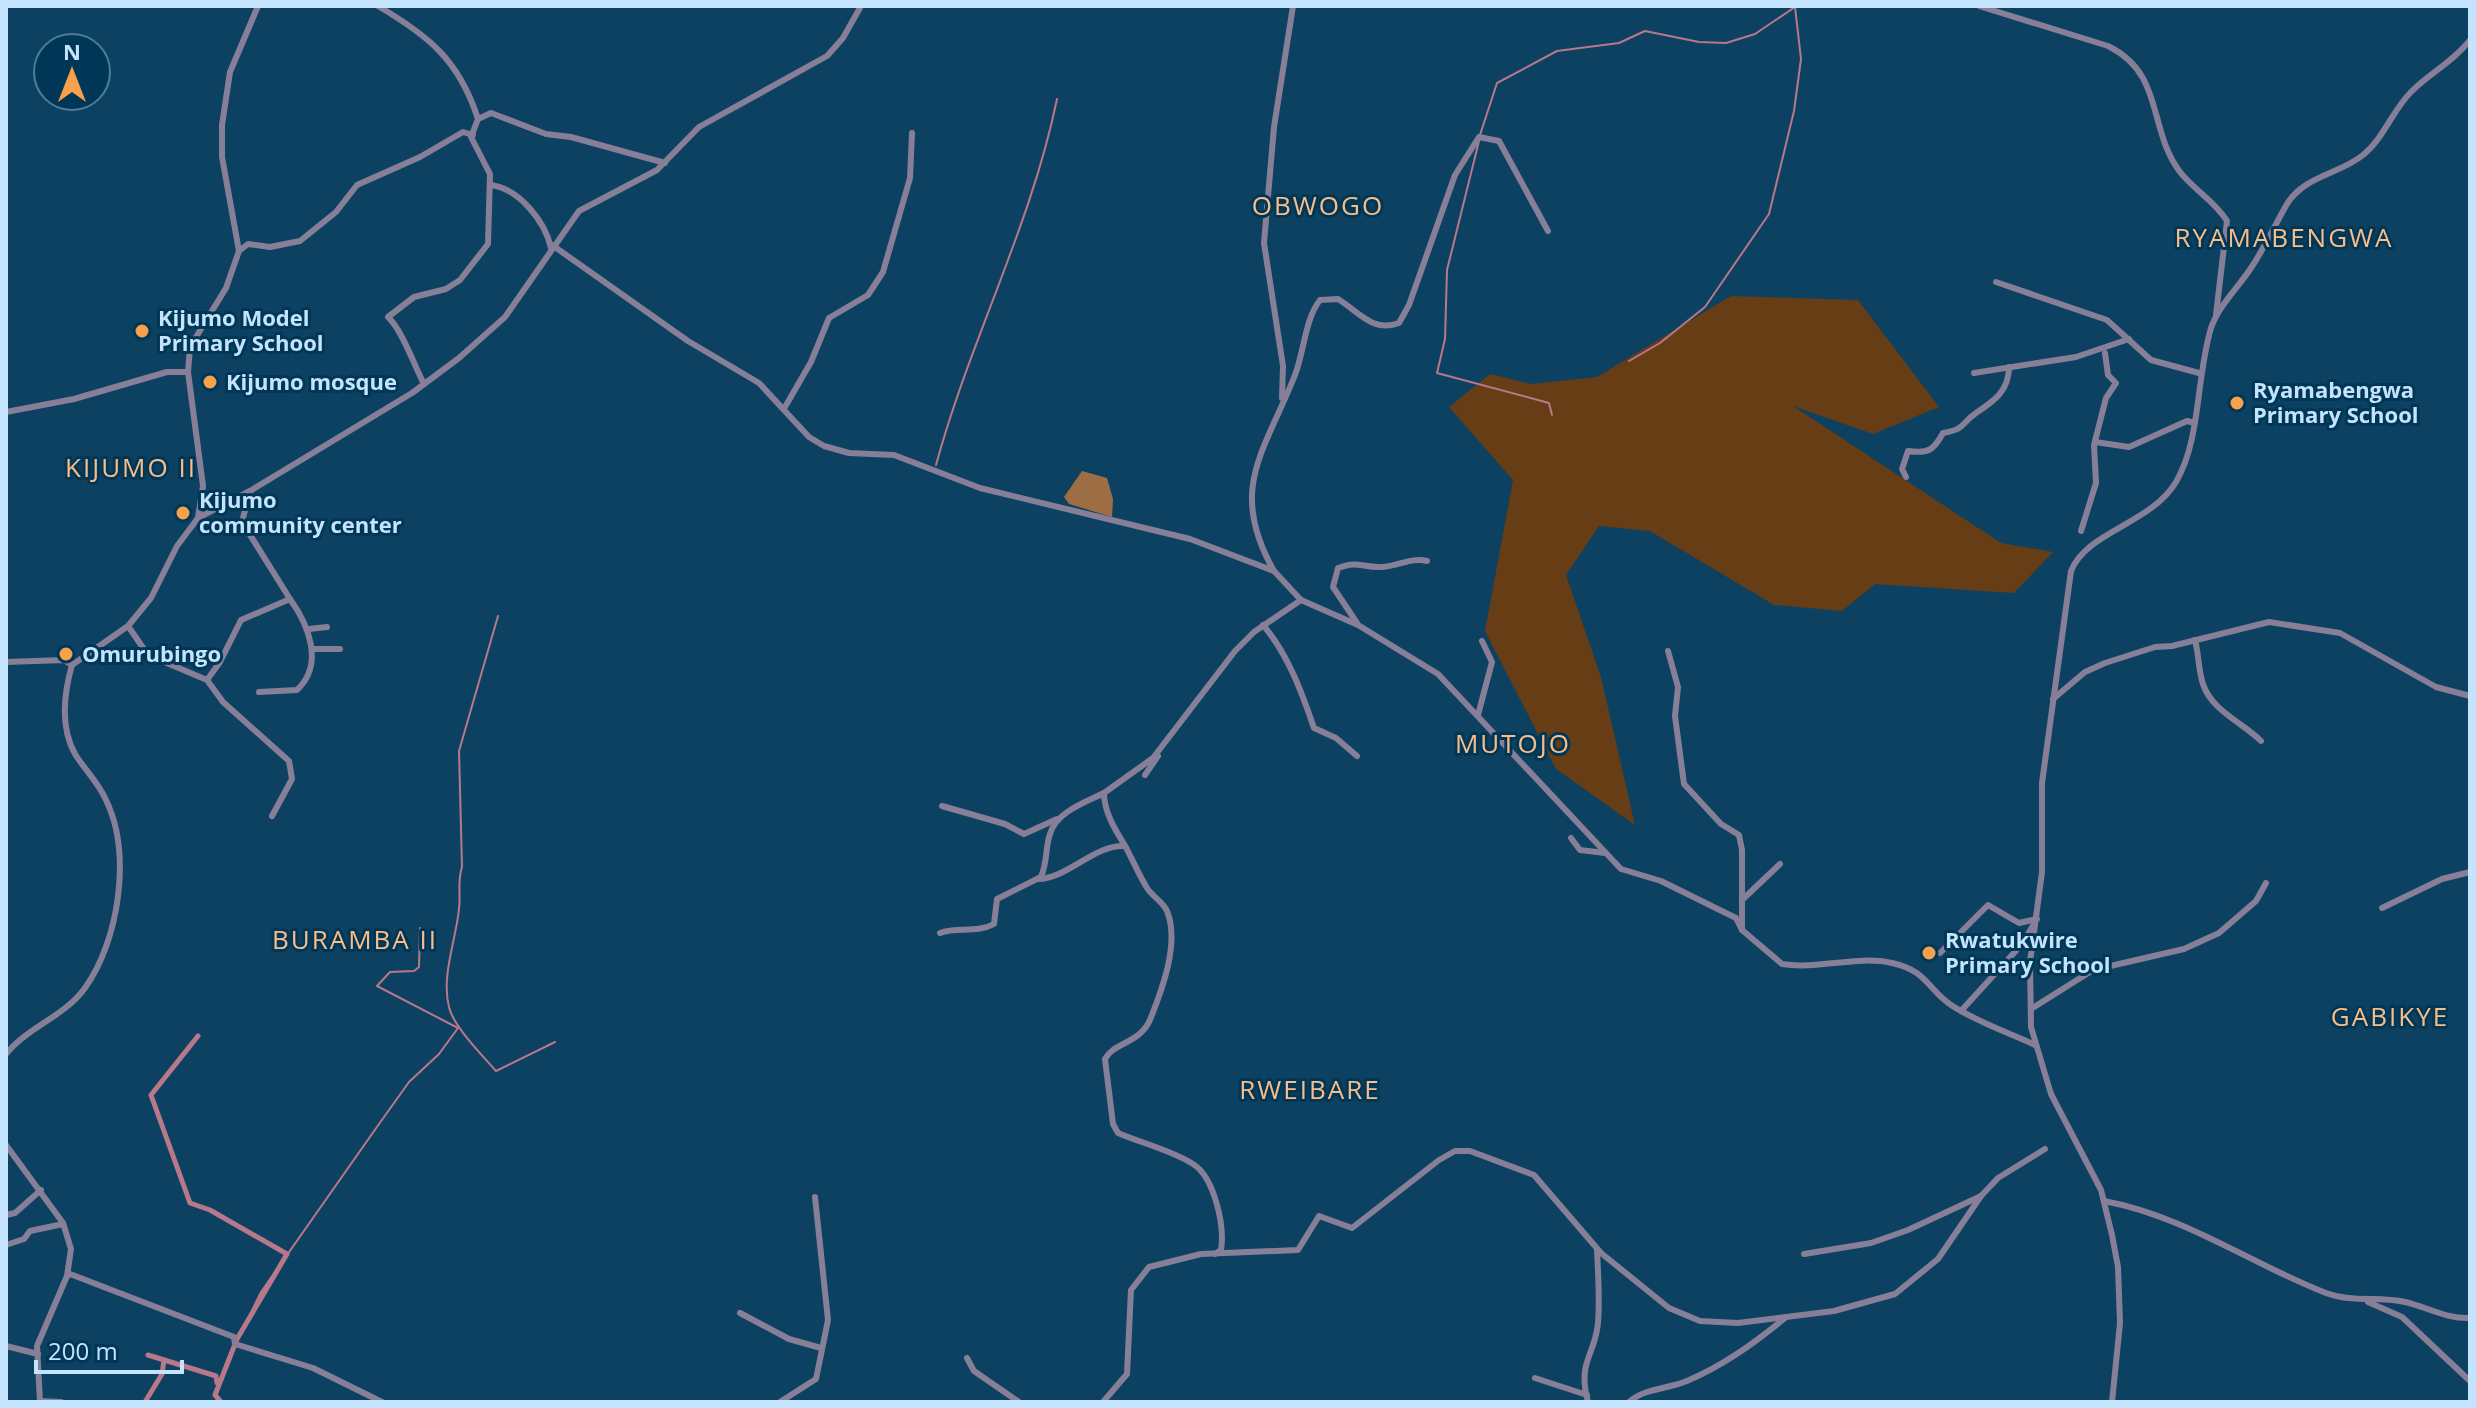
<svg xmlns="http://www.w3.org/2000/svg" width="2476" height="1408" font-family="'Open Sans',sans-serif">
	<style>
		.green { fill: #663d14 }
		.forest { fill: #9d6e43 }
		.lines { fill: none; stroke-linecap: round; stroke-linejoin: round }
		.stream { stroke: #b87889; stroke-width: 2 }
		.canal { stroke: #b87889; stroke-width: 5 }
		.minor { stroke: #877f97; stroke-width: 6 }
		.poi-dot { fill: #f8a04b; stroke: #003757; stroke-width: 3 }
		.labels { text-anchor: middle; stroke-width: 6; stroke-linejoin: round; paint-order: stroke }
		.poi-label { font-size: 22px; font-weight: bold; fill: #c4e4fd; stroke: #003757; text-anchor: start }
		.quarter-label { font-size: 26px; letter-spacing: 2px; fill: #fbbd87; stroke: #003757 }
	</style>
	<rect width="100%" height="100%" fill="#0d4162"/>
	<path class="green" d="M1731 296 1858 300 1939 407 1873 434 1793 406 2001 543 2053 552 2014 593 1875 584 1842 611 1774 605 1650 531 1599 526 1566 575 1601 677 1635 825 1556 769 1485 631 1513 480 1449 407 1490 374 1531 384 1597 377Z"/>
	<path class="forest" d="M1082 471 1107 478 1113 499 1112 517 1069 504 1064 497Z"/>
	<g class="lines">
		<g class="stream">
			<path d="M1480 135 1497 83 1557 51 1619 43 1645 31 1699 42 1726 43 1755 34 1795 7"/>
			<path d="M1479 141 1447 270 1445 339 1437 373 1549 403 1552 415"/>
			<path d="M1629 361 1660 343 1705 307 1769 214 1794 111 1801 59 1795 7"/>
			<path d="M936 465C970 340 1031 226 1057 99"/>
			<path d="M498 616 459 751 462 867C457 882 461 894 459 909 456 940 441 976 449 1007 453 1026 483 1056 496 1071L555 1042"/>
			<path d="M242 1331 261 1292 379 1124 409 1082 439 1054 458 1028 377 986 390 972 414 971 419 967 420 928"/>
		</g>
		<g class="canal">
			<path d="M198 1036 151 1095 190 1203 210 1210 287 1254 237 1339 215 1395 221 1402"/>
			<path d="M148 1355 216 1376 217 1383"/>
			<path d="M145 1402 162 1374 164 1360"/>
		</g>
		<g class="minor">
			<path d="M378 6C429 36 459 60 478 119"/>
			<path d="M1979 6 2108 46C2165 74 2147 128 2180 172 2194 190 2215 201 2227 221L2216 315"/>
			<path d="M491 185C519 189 545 221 551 248"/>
			<path d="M552 245 688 341 759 383 809 437 824 446 849 453 894 455 980 488 1190 539 1274 571 1301 600 1358 625 1438 674 1621 869 1661 881 1736 918 1742 930 1782 964C1818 970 1856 955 1892 963 1928 971 1927 989 1951 1005 1977 1022 2007 1032 2035 1045"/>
			<path d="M239 251 248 244 270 247 300 241 336 212 357 185 420 157 463 132 473 135"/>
			<path d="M1996 282 2107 320 2151 360 2199 373"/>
			<path d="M1974 373 2076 357 2129 339"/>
			<path d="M424 384C414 365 402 330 388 317L414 297 446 289 460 280 488 244 490 174 471 137 478 119 491 113 546 134 571 137 665 163"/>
			<path d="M1282 398 1283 366 1264 243 1274 127 1293 6"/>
			<path d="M785 407 811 362 829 318 868 295 883 272 910 178 912 133"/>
			<path d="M6 412 74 399 167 372H188"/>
			<path d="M2095 442 2129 447 2187 421 2195 423"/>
			<path d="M1906 477 1902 469 1908 451C1928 454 1934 450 1943 433 1966 429 1960 424 1976 413 1994 401 2009 391 2009 367"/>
			<path d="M250 491 242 522 290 599"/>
			<path d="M198 518 250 491 412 393 459 358 505 317 579 211 657 170 699 127 827 56 843 38 861 6"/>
			<path d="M2081 531 2096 483 2094 445 2106 398 2116 383 2108 375 2105 353"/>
			<path d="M1274 571C1227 489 1265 451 1295 375 1304 352 1305 319 1320 300L1338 299C1359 312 1373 333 1399 323L1409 305 1455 175 1479 137 1499 141 1548 231"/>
			<path d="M1357 623 1333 587 1338 568C1360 560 1361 568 1382 567 1398 566 1412 557 1427 561"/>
			<path d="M1263 625C1288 654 1302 693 1314 728L1336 738 1357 756"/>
			<path d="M128 626 148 655 207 680 223 702 289 761 292 779 272 816"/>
			<path d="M309 629 327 627"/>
			<path d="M2195 640C2199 655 2198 669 2203 684 2211 710 2243 723 2261 741"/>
			<path d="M312 649H340"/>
			<path d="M1668 651 1678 687 1675 716 1684 784 1721 824 1739 835 1742 850V930"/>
			<path d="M6 662 64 660 72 665"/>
			<path d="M207 680 220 662 241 620 290 599C308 624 325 664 297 690L259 692"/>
			<path d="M2053 699 2085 672 2105 663 2155 647 2172 646 2269 622 2340 633 2436 687 2470 696"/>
			<path d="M1478 715 1492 662 1482 641"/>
			<path d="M1145 775 1158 756"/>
			<path d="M942 806 1005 824 1024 834 1057 819"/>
			<path d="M1571 838 1580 850 1605 853"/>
			<path d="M1039 879C1070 877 1095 844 1125 846"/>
			<path d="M1742 900 1780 864"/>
			<path d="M2382 908 2442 879 2470 872"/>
			<path d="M940 933C957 926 976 934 994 924L997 899 1041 877C1048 860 1045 848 1050 834 1056 812 1086 802 1104 793"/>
			<path d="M1940 953 1988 905 2019 923 2037 919"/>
			<path d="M2031 1009 2093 970 2184 949 2219 933 2256 901 2266 883"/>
			<path d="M1961 1011 2023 943 2035 922"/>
			<path d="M6 1054C28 1027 65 1016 85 988 119 940 132 854 106 800 98 782 85 770 75 754 60 727 64 693 72 665L128 626 151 598 177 546 198 518 203 486 188 372 190 347 226 288 239 251 222 157V125L230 72 258 6"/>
			<path d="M6 1145 63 1223 71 1249 67 1276 37 1346 40 1402"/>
			<path d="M2104 1201C2185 1216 2251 1264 2326 1293 2352 1303 2378 1296 2405 1302 2427 1307 2446 1319 2470 1318"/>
			<path d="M6 1215 15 1213 41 1190"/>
			<path d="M6 1245 24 1239 30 1231 63 1224"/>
			<path d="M1215 1254 1221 1250C1225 1225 1214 1177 1193 1164 1171 1150 1141 1143 1118 1133L1113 1124 1105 1059C1114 1042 1139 1044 1150 1020 1162 990 1180 943 1167 911 1163 902 1152 896 1147 888 1138 873 1132 858 1124 844 1114 828 1104 811 1104 793L1153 758 1235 651 1254 632 1301 600"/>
			<path d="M1804 1254 1871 1243 1908 1230 1981 1196 1998 1178 2045 1149"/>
			<path d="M67 1276 70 1274 234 1337 235 1344 313 1368 382 1402"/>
			<path d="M2368 1302 2402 1317 2470 1381"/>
			<path d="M740 1313 789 1339 821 1348"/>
			<path d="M6 1346 38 1354"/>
			<path d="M967 1358 974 1371 1019 1402"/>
			<path d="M1535 1378 1587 1395"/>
			<path d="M40 1401 61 1402"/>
			<path d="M780 1402 816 1379 828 1320 815 1197"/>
			<path d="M1103 1402 1127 1374 1131 1290 1149 1267 1201 1254 1298 1250 1319 1216 1352 1228 1439 1160 1455 1151H1470L1534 1175 1601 1253 1669 1308 1700 1321 1738 1323 1834 1311 1895 1294 1938 1259 1981 1196"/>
			<path d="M1588 1402C1577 1361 1595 1356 1598 1323 1600 1298 1598 1275 1597 1249"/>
			<path d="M1629 1402C1645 1388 1668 1389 1687 1381 1724 1365 1753 1344 1785 1318"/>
			<path d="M2112 1402 2120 1323 2118 1267 2112 1235 2101 1190 2051 1094 2031 1027 2030 962 2042 872V783L2071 571C2087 531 2151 524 2176 482 2201 439 2196 378 2211 328 2219 305 2238 288 2251 268 2265 247 2275 225 2287 204 2304 176 2340 174 2363 155 2384 138 2392 111 2411 92 2430 73 2454 61 2470 40"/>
		</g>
	</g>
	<g class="poi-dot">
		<circle cx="142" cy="331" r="8"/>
		<circle cx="210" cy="382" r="8"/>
		<circle cx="2237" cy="403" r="8"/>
		<circle cx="183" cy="513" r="8"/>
		<circle cx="66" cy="654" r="8"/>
		<circle cx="1929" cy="953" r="8"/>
	</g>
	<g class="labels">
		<g class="poi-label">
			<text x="158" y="326">Kijumo Model<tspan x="158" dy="25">Primary School</tspan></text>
			<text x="226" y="390">Kijumo mosque</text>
			<text x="2253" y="398">Ryamabengwa<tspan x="2253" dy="25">Primary School</tspan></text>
			<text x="199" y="508">Kijumo<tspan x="199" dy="25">community center</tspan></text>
			<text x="82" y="662">Omurubingo</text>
			<text x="1945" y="948">Rwatukwire<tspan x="1945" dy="25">Primary School</tspan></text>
		</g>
		<g class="quarter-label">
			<text x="1318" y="215">OBWOGO</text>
			<text x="2284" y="247">RYAMABENGWA</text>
			<text x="131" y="477">KIJUMO II</text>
			<text x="1513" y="753">MUTOJO</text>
			<text x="355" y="949">BURAMBA II</text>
			<text x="2390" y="1026">GABIKYE</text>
			<text x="1310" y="1099">RWEIBARE</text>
		</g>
	</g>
	<rect width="2476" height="1408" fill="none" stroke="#c4e4fd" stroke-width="16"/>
	<g transform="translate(72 72)"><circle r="38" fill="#003757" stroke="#4e7c99" stroke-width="2"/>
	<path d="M0-6L14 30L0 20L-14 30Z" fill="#f8a04b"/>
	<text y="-12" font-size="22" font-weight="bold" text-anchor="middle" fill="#c4e4fd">N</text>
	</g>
	<path d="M36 1360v12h146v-12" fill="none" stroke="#c4e4fd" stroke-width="4"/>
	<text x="48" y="1360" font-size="24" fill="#c4e4fd" stroke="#003757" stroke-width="6" paint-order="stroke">200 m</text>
</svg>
